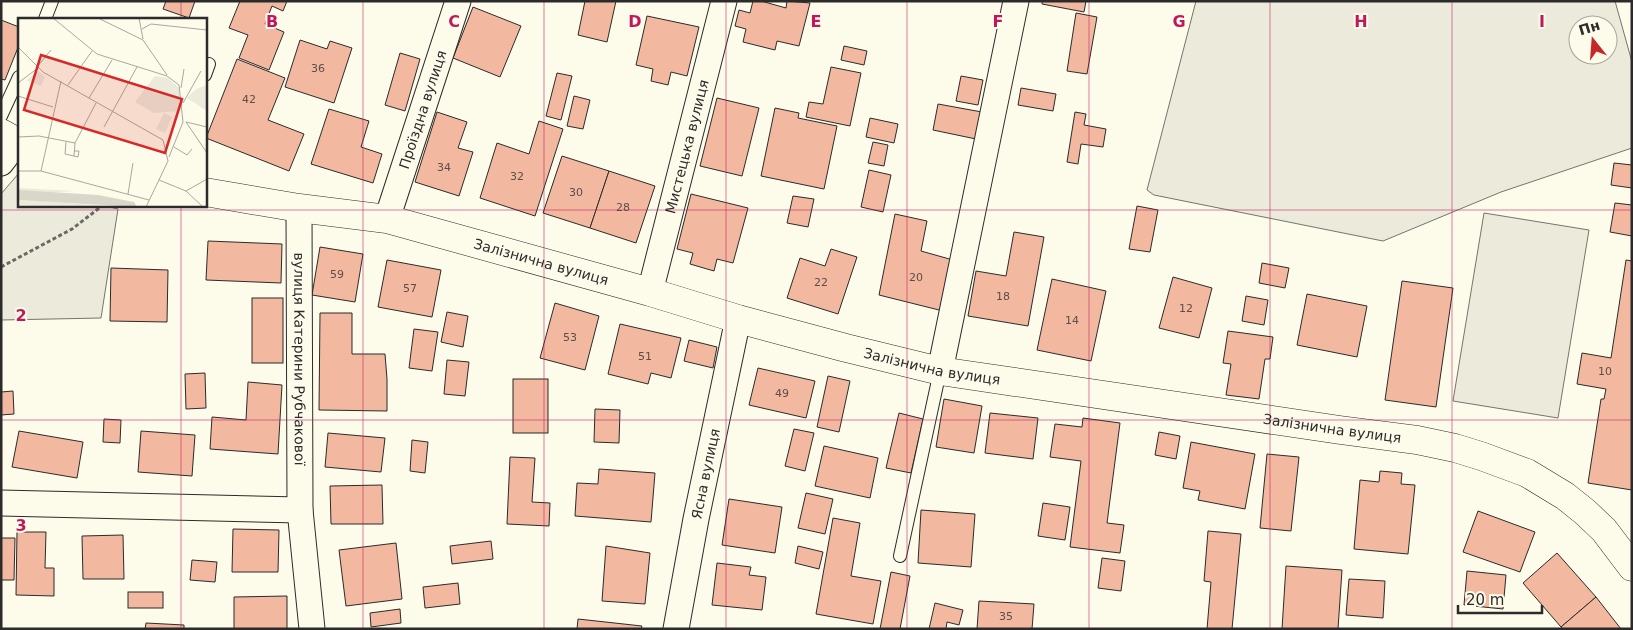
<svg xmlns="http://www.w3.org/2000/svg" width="1633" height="630" font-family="'DejaVu Sans',sans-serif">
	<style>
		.green { fill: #ecebdb; stroke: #74746e; fill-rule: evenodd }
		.building { fill: #f2b8a0; stroke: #2b2b2b }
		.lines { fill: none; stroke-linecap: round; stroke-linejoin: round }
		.lane-casing { stroke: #2b2b2b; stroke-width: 14 }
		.street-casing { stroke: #2b2b2b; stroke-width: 27 }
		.secondary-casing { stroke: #2b2b2b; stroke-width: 29 }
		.path { stroke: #6a6964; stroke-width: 3; stroke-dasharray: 4 2.5; stroke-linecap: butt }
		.lane { stroke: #fdfbea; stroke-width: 12 }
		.street { stroke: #fdfbea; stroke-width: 25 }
		.secondary { stroke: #fdfbea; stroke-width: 28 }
		.grid { fill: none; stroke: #c2185b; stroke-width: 1; stroke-opacity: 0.55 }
		.labels { text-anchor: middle; stroke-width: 4; stroke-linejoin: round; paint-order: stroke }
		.number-label { font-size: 11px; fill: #5d4e48 }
		.street-label { font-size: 14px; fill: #2b2b2b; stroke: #fdfbea }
		.inset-road { fill: none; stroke: #a9a89e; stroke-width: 1 }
		.view { fill: #d62828; fill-opacity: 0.15; stroke: #d62828; stroke-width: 2.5 }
		.inset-edge { fill: none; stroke: #2b2b2b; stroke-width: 2.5 }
		.grid-label { font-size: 16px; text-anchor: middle; font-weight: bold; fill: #c2185b; stroke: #fdfbea; stroke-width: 4; stroke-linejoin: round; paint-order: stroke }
	</style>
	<rect width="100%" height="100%" fill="#fdfbea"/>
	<g class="green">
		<path d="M1196 1H1615L1632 62V148L1501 192 1383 241 1154 195 1147 190ZM1578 25H1608V55H1578Z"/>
		<path d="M19 173V205H102L118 209 101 318 1 320V194Z"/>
		<path d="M1484 213 1589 230 1558 418 1453 401Z"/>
	</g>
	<g class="building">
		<path d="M166 1H195L189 18 163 9Z"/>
		<path d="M240 1H287L283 11 272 6 265 24 284 32 269 70 239 58 248 35 229 28Z"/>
		<path d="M585 1H616L607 42 578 35Z"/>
		<path d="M753 1H761L786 8 787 1 810 3 799 46 777 41 775 50 743 42 746 29 735 26 739 10 750 13Z"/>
		<path d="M1042 1H1086L1084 12 1042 4Z"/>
		<path d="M473 7 521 26 500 77 453 58Z"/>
		<path d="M1076 13 1097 17 1087 74 1067 71Z"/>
		<path d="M647 16 699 27 687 76 671 72 668 85 651 81 653 69 636 65Z"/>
		<path d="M1 20 19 27V45L5 80 1 79Z"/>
		<path d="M300 40 327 49 330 41 352 48 334 103 285 87Z"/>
		<path d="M844 46 867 51 864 65 841 60Z"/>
		<path d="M400 53 420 59 405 111 385 105Z"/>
		<path d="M237 59 285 78 268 120 304 134 289 171 206 138Z"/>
		<path d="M831 67 861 73 850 126 806 117 809 102 823 104Z"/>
		<path d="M557 73 572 76 561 120 546 116Z"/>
		<path d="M961 76 983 80 978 105 956 101Z"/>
		<path d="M1021 88 1056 94 1053 111 1018 105Z"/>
		<path d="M574 96 590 100 583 129 567 126Z"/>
		<path d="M717 98 759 108 742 176 700 166Z"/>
		<path d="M938 104 982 112 976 139 933 130Z"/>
		<path d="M775 108 799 113 798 118 837 126 824 189 761 176Z"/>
		<path d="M329 109 369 121 361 147 382 154 373 183 311 164Z"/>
		<path d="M437 112 467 122 458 148 473 152 459 196 415 182Z"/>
		<path d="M1075 112 1086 114 1084 125 1106 129 1103 147 1081 144 1078 164 1067 162Z"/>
		<path d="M870 118 898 124 894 143 866 137Z"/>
		<path d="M539 121 563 129 535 216 480 198 497 143 529 154Z"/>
		<path d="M873 142 888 145 884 166 868 163Z"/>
		<path d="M562 156 609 171 590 228 543 213Z"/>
		<path d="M1614 163 1632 165V188L1611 185Z"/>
		<path d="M869 170 891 175 883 212 861 207Z"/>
		<path d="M609 171 655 186 636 243 590 228Z"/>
		<path d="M691 194 748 208 733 263 717 259 714 271 690 264 693 253 677 249Z"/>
		<path d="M793 196 814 199 808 227 787 223Z"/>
		<path d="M1615 203 1632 205V236L1610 232Z"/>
		<path d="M1137 206 1158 210 1150 252 1129 249Z"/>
		<path d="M895 214 927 221 921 251 953 260 943 311 879 295Z"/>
		<path d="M1014 232 1044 237 1028 326 968 316 976 271 1006 276Z"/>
		<path d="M208 241 282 244 281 283 206 280Z"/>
		<path d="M320 247 363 254 355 302 312 295Z"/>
		<path d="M831 249 857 257 838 314 787 298 800 258 825 266Z"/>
		<path d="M387 260 441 270 432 317 378 307Z"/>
		<path d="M1626 260 1632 261V490L1588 483 1601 399H1604L1606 389 1577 384 1582 353 1611 358Z"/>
		<path d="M1262 263 1289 268 1285 288 1259 283Z"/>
		<path d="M111 268 168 270 167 322 110 321Z"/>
		<path d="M1173 277 1212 288 1199 338 1159 328Z"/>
		<path d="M1052 279 1106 291 1091 361 1037 350Z"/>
		<path d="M1402 281 1453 288 1436 407 1385 400Z"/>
		<path d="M1307 294 1367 306 1357 357 1297 345Z"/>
		<path d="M1246 296 1268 300 1264 325 1242 321Z"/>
		<rect x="252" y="298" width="31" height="65"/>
		<path d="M555 303 599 316 585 370 540 358Z"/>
		<path d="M447 312 468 316 463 347 441 342Z"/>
		<path d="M320 313H352V354H385L387 379V411L319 410Z"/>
		<path d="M620 324 681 338 671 378 651 373 648 384 608 374Z"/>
		<path d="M414 329 438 332 432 371 409 368Z"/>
		<path d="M1228 331 1273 337 1270 359H1265L1259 399 1226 395 1231 364 1223 363Z"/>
		<path d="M689 340 717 347 713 368 684 361Z"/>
		<path d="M447 360 469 362 465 396 444 394Z"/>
		<path d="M758 368 815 381 806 418 749 405Z"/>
		<path d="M205 373 206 408 186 409 185 374Z"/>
		<path d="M828 376 850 381 839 432 817 427Z"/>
		<rect x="513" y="379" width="35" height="54"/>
		<path d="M248 382 282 385 278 454 210 449 212 417 246 420Z"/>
		<path d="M13 391 14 414 1 415V392Z"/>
		<path d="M944 399 982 406 974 453 936 447Z"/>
		<path d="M595 409 620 410 619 443 594 442Z"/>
		<path d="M899 413 923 419 911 473 886 468Z"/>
		<path d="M990 413 1038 418 1033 459 985 453Z"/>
		<path d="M1083 418 1120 423 1107 523 1124 525 1120 553 1070 547 1081 461 1050 457 1055 424 1082 427Z"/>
		<path d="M104 419 121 420 120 443 103 442Z"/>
		<path d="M794 429 814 433 805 471 785 466Z"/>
		<path d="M19 431 83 442 77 478 12 467Z"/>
		<path d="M141 431 195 435 192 476 138 472Z"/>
		<path d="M1159 432 1180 436 1176 459 1155 455Z"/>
		<path d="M328 433 385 438 381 472 325 467Z"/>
		<path d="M412 440 428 442 425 473 410 471Z"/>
		<path d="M1191 442 1255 454 1245 509 1198 500 1200 491 1183 488Z"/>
		<path d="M824 446 878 458 870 498 815 486Z"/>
		<path d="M1267 454 1299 457 1291 531 1260 528Z"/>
		<path d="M510 457 535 458 532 502 550 503 549 526 507 524Z"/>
		<path d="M599 469 655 473 651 522 575 516 577 483 598 484Z"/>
		<path d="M1380 471 1402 473 1401 484 1415 485 1408 554 1354 549 1360 480 1379 482Z"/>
		<path d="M382 485 383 524H331L330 486Z"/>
		<path d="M806 493 833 499 825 534 798 528Z"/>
		<path d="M729 499 782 507 775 553 722 545Z"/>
		<path d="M1043 503 1070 507 1065 540 1038 536Z"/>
		<path d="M921 510 975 514 971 567 918 563Z"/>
		<path d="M1478 511 1535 532 1520 572 1463 552Z"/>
		<path d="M833 518 860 523 851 576 881 581 873 624 816 614Z"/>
		<path d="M233 529 279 530 278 572H232Z"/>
		<path d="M1208 531 1241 534 1232 629H1207L1211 582 1204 581Z"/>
		<path d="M17 532H46L45 568H54V596L16 595Z"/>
		<path d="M123 535 124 579H83L82 536Z"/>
		<path d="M1 538H15L14 580H1Z"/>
		<path d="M491 541 493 559 452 564 450 546Z"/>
		<path d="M396 543 402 599 346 606 339 550Z"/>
		<path d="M606 546 650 553 645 604 602 601Z"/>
		<path d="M798 546 823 552 819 569 795 563Z"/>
		<path d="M1557 553 1596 597 1561 627 1523 583Z"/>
		<path d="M1102 558 1125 561 1121 591 1098 588Z"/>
		<path d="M192 560 217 562 215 582 190 580Z"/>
		<path d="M717 563 751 567 749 575 766 577 762 610 712 605Z"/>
		<path d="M1286 566 1342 570 1338 629H1282Z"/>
		<path d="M1467 571 1506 575 1503 609 1464 605Z"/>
		<path d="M891 572 910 576 900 629H880Z"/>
		<path d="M1349 579 1385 581 1383 618 1346 615Z"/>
		<path d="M458 583 460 604 425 608 423 587Z"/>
		<rect x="128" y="592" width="35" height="16"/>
		<path d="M287 596V629H234V597Z"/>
		<path d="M1596 597 1621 629H1563L1561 627Z"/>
		<path d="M979 601 1034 604 1032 629H977Z"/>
		<path d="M935 603 963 610 959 625 947 622 946 629H929Z"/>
		<path d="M400 609 401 623 371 627 370 613Z"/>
		<path d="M578 619 642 626 641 629H577Z"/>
		<path d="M146 623 184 625V629H145Z"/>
	</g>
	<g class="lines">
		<g class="lane-casing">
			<g id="lane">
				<path d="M45 19 52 1"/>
				<path d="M205 75 209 64"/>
				<path d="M1 116 19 77"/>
				<path d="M900 556 940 371"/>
			</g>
		</g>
		<g class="street-casing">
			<g id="street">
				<path d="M1 163 17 142"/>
				<path id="s1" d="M299 208 300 510 312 629"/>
				<path id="s2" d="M387 219 458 1"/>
				<path id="s3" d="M650 292 724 1"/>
				<path d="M940 371 1016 1"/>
				<path d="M1 503 300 510"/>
				<path id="s4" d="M676 629 696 519 738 319"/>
			</g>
		</g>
		<g class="secondary-casing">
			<g id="secondary">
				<path d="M1 133 19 143"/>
				<path id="s5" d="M205 192 299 208 387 219 650 292 738 319 846 348 940 371 1340 430 1417 440 1455 448 1481 456 1527 473 1565 496 1585 512 1604 530 1632 567"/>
			</g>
		</g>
		<path class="path" d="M1 267 72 229 98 209 101 205"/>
		<use href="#lane" class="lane"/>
		<use href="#street" class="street"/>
		<use href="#secondary" class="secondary"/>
	</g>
	<path class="grid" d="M181 1V19M363 1V629M544 1V629M726 1V629M907 1V629M1089 1V629M1270 1V629M1452 1V629M181 205V629M1 210H1632M1 420H1632"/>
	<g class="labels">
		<g class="number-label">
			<text x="318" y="72">36</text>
			<text x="249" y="103">42</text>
			<text x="444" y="171">34</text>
			<text x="517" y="180">32</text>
			<text x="576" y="196">30</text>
			<text x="623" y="211">28</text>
			<text x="337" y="278">59</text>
			<text x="916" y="281">20</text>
			<text x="821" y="286">22</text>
			<text x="410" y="292">57</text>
			<text x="1003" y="300">18</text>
			<text x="1186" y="312">12</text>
			<text x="1072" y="324">14</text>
			<text x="570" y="341">53</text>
			<text x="645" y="360">51</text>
			<text x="1605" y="375">10</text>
			<text x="782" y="397">49</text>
			<text x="1006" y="620">35</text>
		</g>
		<g class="street-label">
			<text dy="5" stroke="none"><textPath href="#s2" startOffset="115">Проїздна вулиця</textPath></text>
			<text dy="5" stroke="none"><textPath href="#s3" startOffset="150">Мистецька вулиця</textPath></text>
			<text dy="5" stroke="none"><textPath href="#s5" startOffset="344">Залізнична вулиця</textPath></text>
			<text dy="5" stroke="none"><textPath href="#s1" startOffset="151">вулиця Катерини Рубчакової</textPath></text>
			<text dy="5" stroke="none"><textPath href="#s5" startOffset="749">Залізнична вулиця</textPath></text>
			<text dy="5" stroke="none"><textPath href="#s5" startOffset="1154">Залізнична вулиця</textPath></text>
			<text dy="5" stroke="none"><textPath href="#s4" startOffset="158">Ясна вулиця</textPath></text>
		</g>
	</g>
	<g transform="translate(18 18)">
		<rect width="189" height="189" fill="#fdfbea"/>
		<path d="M20 53 27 59 23 68 8 62ZM137 58 150 60 161 70 162 93 136 95 117 84ZM189 67V93L169 80 178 71ZM146 95 154 99 147 115 138 111ZM0 170 57 173 27 175 0 172ZM0 182 22 183 102 189H0Z" fill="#ecebdb"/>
		<path d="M0 172 80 177 116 184 119 189 0 182Z" fill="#d8d7c9"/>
		<path class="inset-road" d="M35 0 79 36 149 58 161 67 165 104 151 139M80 0 125 22 149 57M121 0 125 21M124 11 133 6 189 12M0 29 25 54 145 122 150 143 128 189M19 49 33 32M0 65 20 50M50 67 74 33M163 70 166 51M0 78 35 89M71 80 94 42M165 85 183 53M168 104 189 135M168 104 189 109M86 109 119 49M0 119 21 118 57 125 78 85M48 124 47 136 56 138 57 125M156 129 169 137 174 131M56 138 60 139 61 133H56M0 153H23L131 182M23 153 43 63M141 162 168 173 185 189M168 173 189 161M110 176 115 145"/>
		<path class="view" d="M23 37 164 81 147 135 6 92Z"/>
		<rect width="189" height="189" class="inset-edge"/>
	</g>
	<g class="grid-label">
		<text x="272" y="27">B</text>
		<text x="454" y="27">C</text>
		<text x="635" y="27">D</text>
		<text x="816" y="27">E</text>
		<text x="998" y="27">F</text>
		<text x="1179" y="27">G</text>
		<text x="1361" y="27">H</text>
		<text x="1542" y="27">I</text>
		<text x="21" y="321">2</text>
		<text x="21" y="531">3</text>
	</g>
	<rect width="1633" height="630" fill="none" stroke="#2b2b2b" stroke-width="5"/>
	<g transform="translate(1593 40) rotate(343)"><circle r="24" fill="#fdfbea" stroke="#a9a89e"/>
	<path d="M0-4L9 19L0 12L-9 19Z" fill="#c62828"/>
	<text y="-8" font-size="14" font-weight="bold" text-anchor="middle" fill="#2b2b2b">Пн</text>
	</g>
	<path d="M1458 605v8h84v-8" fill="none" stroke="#2b2b2b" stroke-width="2.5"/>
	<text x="1466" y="605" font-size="15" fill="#2b2b2b" stroke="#fdfbea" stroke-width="4" paint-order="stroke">20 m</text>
</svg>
